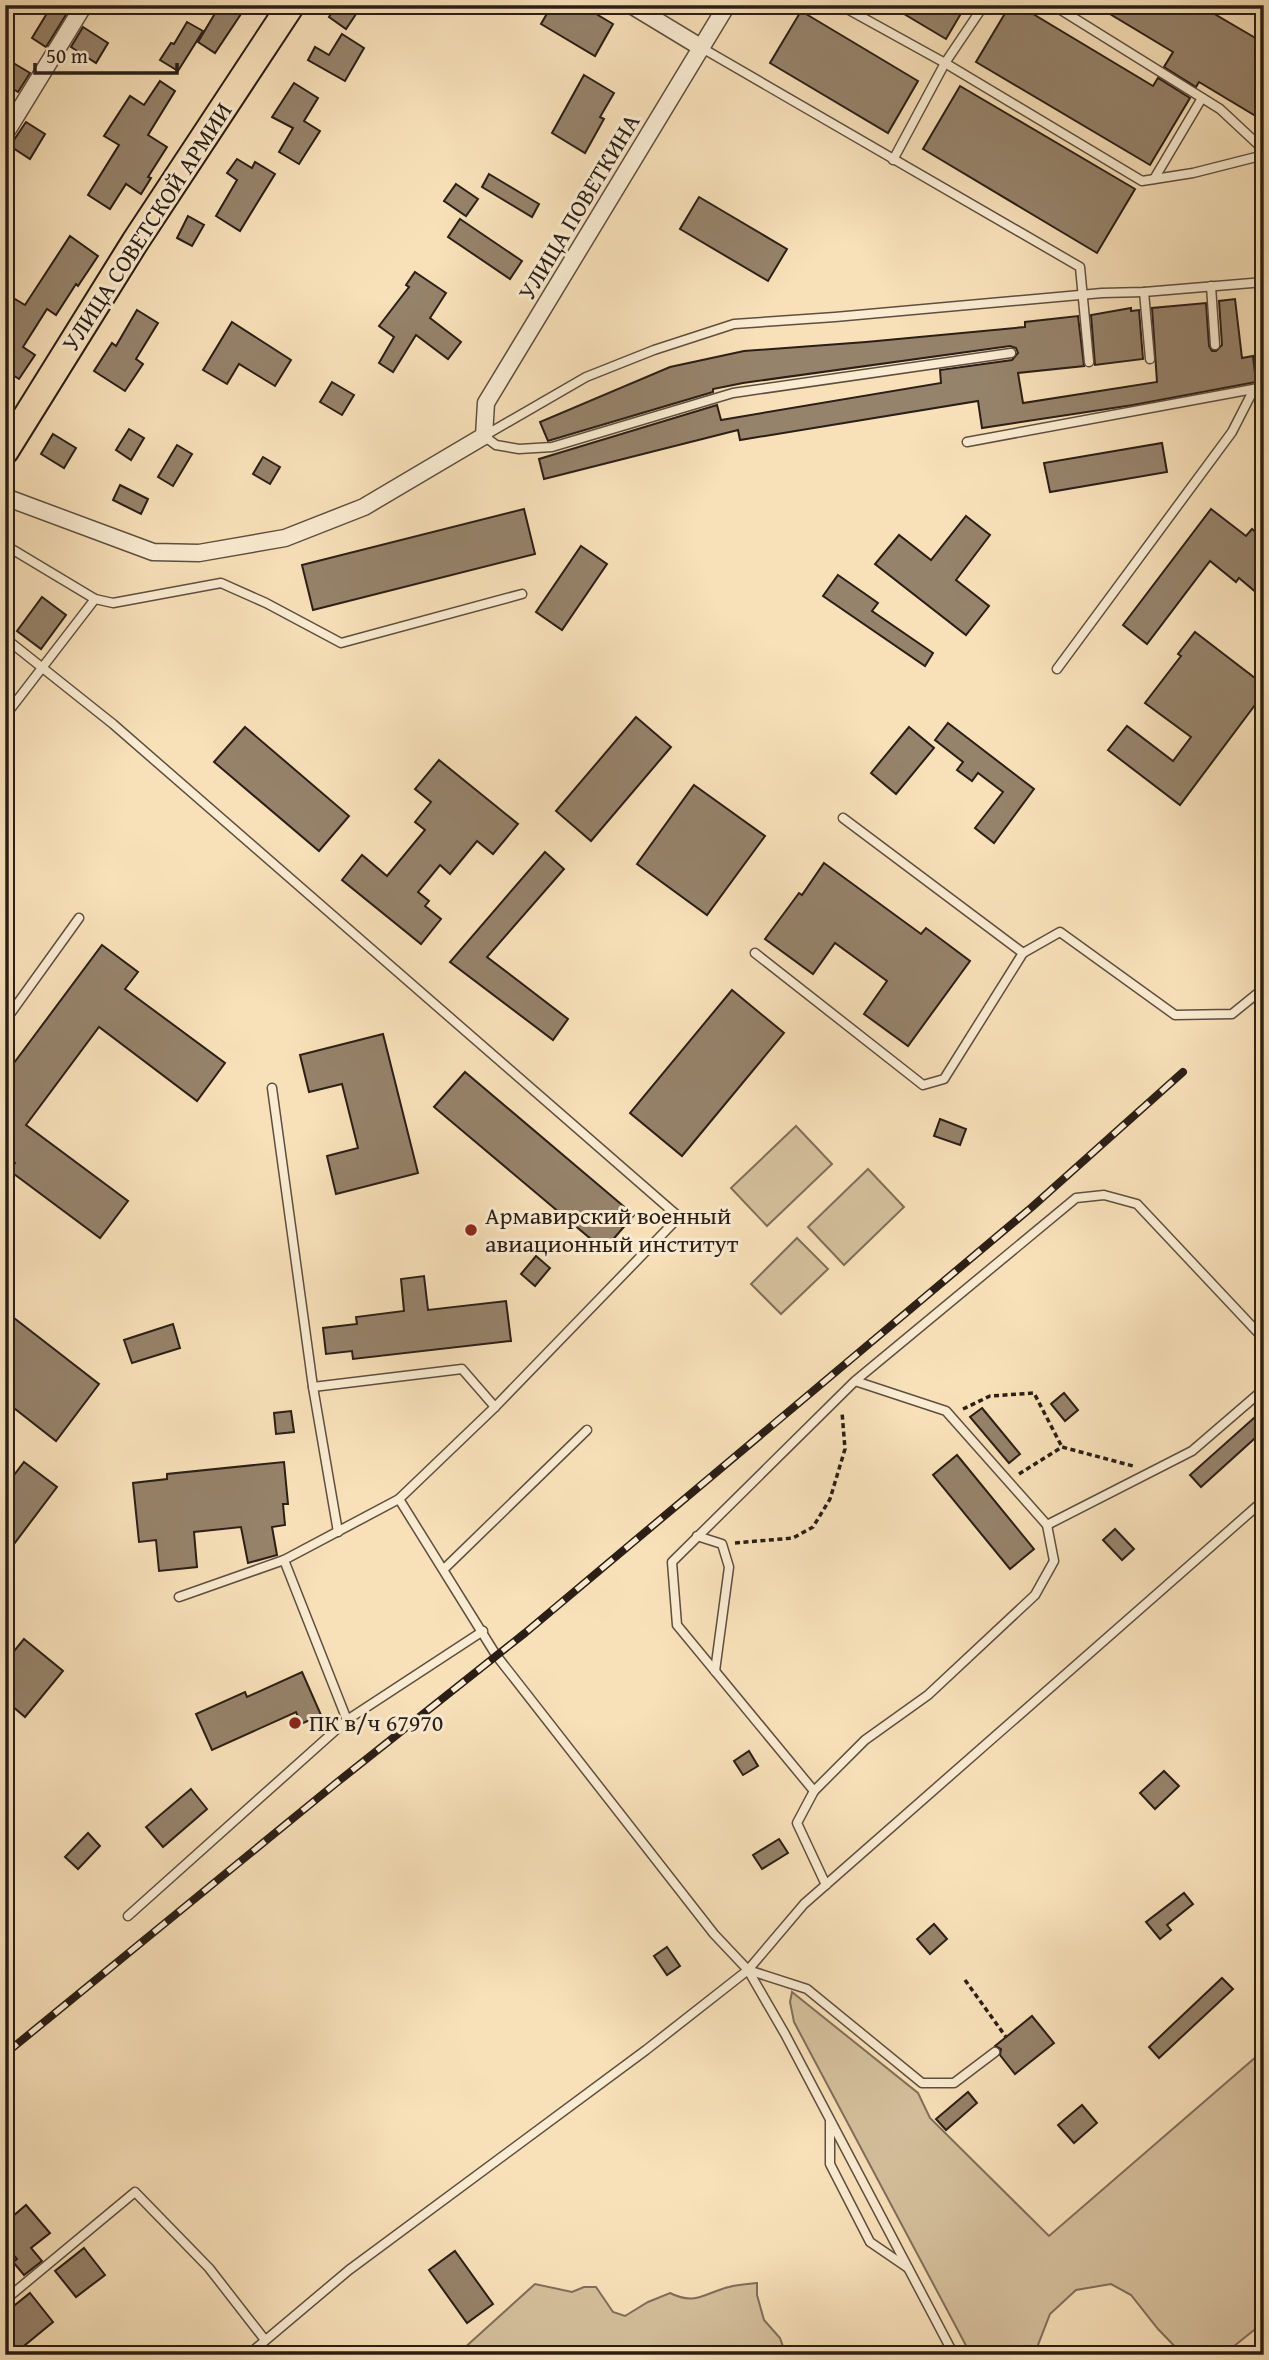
<svg xmlns="http://www.w3.org/2000/svg" width="1269" height="2360" font-family="'Gentium Book Plus',serif">
	<style>
		.green { fill: #d5c09d; stroke: #806f5a; stroke-width: 2 }
		.building { fill: #96836b; stroke: #2b1e16; stroke-width: 2 }
		.lines { fill: none; stroke-linecap: round; stroke-linejoin: round }
		.service-casing { stroke: #5e4f3f; stroke-width: 11 }
		.minor-casing { stroke: #5e4f3f; stroke-width: 19 }
		.primary-casing { stroke: #2b1e16; stroke-width: 30 }
		.path { stroke: #2b1e16; stroke-width: 3.5; stroke-dasharray: 5 3.5; stroke-linecap: butt }
		.service { stroke: #faecd2; stroke-width: 8 }
		.minor { stroke: #faecd2; stroke-width: 16 }
		.primary { stroke: #f8e1b9; stroke-width: 26 }
		.rail-casing { stroke: #2b1e16; stroke-width: 8 }
		.rail { stroke: #faecd2; stroke-width: 5; stroke-dasharray: 16; stroke-linecap: butt }
		.poi-dot { fill: #8f2418; stroke: #faecd2; stroke-width: 2.5 }
		.labels { text-anchor: middle; stroke-width: 6; stroke-linejoin: round; paint-order: stroke }
		.street-label { font-size: 24px; fill: #2b1e16; stroke: #faecd2 }
		.poi-label { font-size: 24px; fill: #2b1e16; stroke: #faecd2; text-anchor: start }
	</style>
	<rect width="100%" height="100%" fill="#f8e1b9"/>
	<filter id="stains"><feTurbulence type="fractalNoise" baseFrequency=".00286" numOctaves="4"/><feColorMatrix values="0 0 0 0 .2 0 0 0 0 .09 0 0 0 0 .02 0 0 0 .5 -.17"/></filter>
	<radialGradient id="worn" r=".72"><stop offset=".6" stop-color="#630" stop-opacity="0"/><stop offset="1" stop-color="#630" stop-opacity=".3"/></radialGradient>
	<g class="green">
		<path d="M796 1126 832 1164 767 1226 731 1188Z"/>
		<path d="M868 1169 904 1207 844 1265 808 1227Z"/>
		<path d="M797 1238 828 1269 781 1314 751 1284Z"/>
		<path d="M792 1992 918 2093 930 2118 1049 2236 1264 2050V2322L1223 2355H1183L1158 2329 1131 2295 1111 2284 1076 2290 1050 2314 1038 2345 1039 2355H971L794 2022 790 2002Z"/>
		<path d="M757 2283V2295L764 2320 780 2338 786 2355H460L462 2350 535 2284 572 2292 584 2287H596L613 2312 625 2316 648 2302 670 2293C696 2306 704 2293 729 2287 738 2284 748 2284 757 2283Z"/>
	</g>
	<g class="building">
		<path d="M52 5H72L46 47 32 38Z"/>
		<path d="M220 5H247L215 53 198 42Z"/>
		<path d="M337 5H362L346 29 329 17Z"/>
		<path d="M552 5H581L613 24 595 56 541 24Z"/>
		<path d="M889 5H966L946 39Z"/>
		<path d="M1010 5H1018L1153 86 1158 78 1190 98 1150 165 976 62Z"/>
		<path d="M1095 5H1199L1264 43V121L1199 82 1196 87 1164 67 1173 52Z"/>
		<path d="M801 11 918 81 888 133 770 63Z"/>
		<path d="M187 22 203 31 178 71 160 60 171 43 174 44Z"/>
		<path d="M83 27 108 43 96 63 71 47Z"/>
		<path d="M342 34 364 48 345 81 308 60 315 47 329 55Z"/>
		<path d="M5 58 30 73 18 92 5 84Z"/>
		<path d="M584 75 614 93 600 117 604 119 585 153 552 133Z"/>
		<path d="M160 81 175 91 148 135 167 147 148 177 151 178 141 194 126 184 110 209 88 195 119 145 104 136 130 96 144 105Z"/>
		<path d="M294 83 318 98 304 121 320 131 299 164 279 152 293 128 272 117Z"/>
		<path d="M960 86 1135 189 1097 253 923 149Z"/>
		<path d="M26 122 45 134 30 159 10 146Z"/>
		<path d="M237 159 252 168 255 162 275 174 240 231 216 216 237 180 227 173Z"/>
		<path d="M489 174 539 204 532 217 482 187Z"/>
		<path d="M456 184 478 199 466 216 444 201Z"/>
		<path d="M699 197 787 249 768 281 680 229Z"/>
		<path d="M188 216 204 225 192 246 177 238Z"/>
		<path d="M460 219 522 261 510 279 448 237Z"/>
		<path d="M70 236 98 256 78 286 76 284 56 315 47 309 23 347 35 355 19 379 5 370V315L15 299 25 305Z"/>
		<path d="M415 272 446 293 430 318 461 342 448 359 416 335 393 372 379 363 394 337 379 326 409 287 406 285Z"/>
		<path d="M1235 299 1242 358 1253 356 1256 382 1133 405 982 428 978 401 740 440 738 430 544 479 539 459 717 405 721 420 941 383 940 370 1012 360 1018 353 1016 348 1010 346 743 383 713 389V392L551 440 548 441 540 422 670 367 744 351 866 342 1025 327V322L1078 316 1084 366 1018 373 1023 403 1157 382 1152 308 1206 303 1209 346 1212 351H1216L1222 345 1219 301Z"/>
		<path d="M1131 308V311L1139 310 1143 359 1095 365 1091 315Z"/>
		<path d="M137 310 158 323 136 359 143 364 125 391 94 371 112 343 116 346Z"/>
		<path d="M232 322 291 360 275 386 239 364 227 384 203 370Z"/>
		<path d="M332 382 354 395 342 415 320 402Z"/>
		<path d="M129 429 144 438 131 460 116 450Z"/>
		<path d="M53 434 76 448 64 468 41 454Z"/>
		<path d="M1162 443 1167 472 1050 492 1044 463Z"/>
		<path d="M177 445 192 454 173 486 158 477Z"/>
		<path d="M263 457 280 467 270 484 253 474Z"/>
		<path d="M120 485 148 499 141 514 113 500Z"/>
		<path d="M524 509 535 554 313 610 302 565Z"/>
		<path d="M1211 509 1246 536 1252 529 1264 539V599L1239 578 1236 582 1210 561 1147 644 1123 625Z"/>
		<path d="M966 516 990 535 956 580 989 606 966 635 875 564 899 535 931 560Z"/>
		<path d="M581 546 607 564 562 630 536 612Z"/>
		<path d="M838 575 878 603 872 611 933 653 925 666 823 596Z"/>
		<path d="M42 597 66 615 41 649 17 631Z"/>
		<path d="M1195 632 1264 685V693L1180 805 1108 750 1127 726 1173 761 1191 737 1145 703 1181 656 1178 654Z"/>
		<path d="M636 717 671 747 591 841 556 811Z"/>
		<path d="M948 723 1034 789 994 843 975 828 1003 792 978 773 972 781 957 770 963 762 935 740Z"/>
		<path d="M245 727 349 816 319 851 214 762Z"/>
		<path d="M909 727 934 748 896 794 871 773Z"/>
		<path d="M439 760 518 824 493 854 477 841 450 874 440 865 418 892 429 901 425 906 441 919 421 944 342 880 362 855 387 876 425 830 415 822 431 802 415 789Z"/>
		<path d="M694 785 765 836 707 915 637 864Z"/>
		<path d="M545 852 564 869 487 957 568 1019 553 1040 450 962Z"/>
		<path d="M824 863 921 934 926 928 970 961 908 1046 864 1014 887 981 835 943 813 974 765 939 799 893 802 895Z"/>
		<path d="M102 945 138 972 125 989 225 1063 197 1101 99 1027 26 1125 128 1201 100 1238 10 1171 15 1163 5 1156V1075Z"/>
		<path d="M732 990 784 1033 682 1156 630 1113Z"/>
		<path d="M383 1034 418 1173 336 1194 327 1156 358 1148 342 1084 309 1092 300 1055Z"/>
		<path d="M465 1072 634 1215 604 1250 434 1107Z"/>
		<path d="M940 1119 966 1129 960 1145 934 1136Z"/>
		<path d="M536 1256 550 1268 535 1286 521 1274Z"/>
		<path d="M424 1276 428 1310 506 1301 511 1341 353 1359 352 1351 326 1354 323 1328 357 1324 356 1317 404 1311 401 1279Z"/>
		<path d="M5 1311 99 1384 56 1441 5 1401Z"/>
		<path d="M173 1324 180 1348 132 1363 124 1340Z"/>
		<path d="M1064 1393 1078 1410 1065 1421 1051 1404Z"/>
		<path d="M982 1408 1020 1454 1009 1463 970 1417Z"/>
		<path d="M1264 1409V1430L1201 1487 1190 1475Z"/>
		<path d="M291 1411 294 1432 276 1434 274 1413Z"/>
		<path d="M957 1455 1034 1549 1010 1569 933 1475Z"/>
		<path d="M24 1462 57 1487 5 1556V1487Z"/>
		<path d="M284 1462 288 1504H283L285 1525 272 1527 277 1555 248 1563 241 1527 194 1532 197 1567 159 1571 156 1540 139 1542 133 1483 167 1479V1474Z"/>
		<path d="M1115 1529 1134 1549 1122 1560 1103 1540Z"/>
		<path d="M24 1639 63 1671 25 1717 5 1700V1662Z"/>
		<path d="M302 1672 321 1715 301 1724 296 1712 212 1750 196 1714 245 1692 247 1697Z"/>
		<path d="M749 1751 758 1766 743 1775 734 1761Z"/>
		<path d="M1164 1771 1179 1786 1155 1809 1140 1793Z"/>
		<path d="M191 1789 207 1809 163 1847 146 1827Z"/>
		<path d="M88 1833 100 1846 78 1869 65 1857Z"/>
		<path d="M779 1839 788 1853 762 1869 753 1855Z"/>
		<path d="M1184 1893 1193 1904 1167 1925 1171 1930 1160 1939 1146 1922Z"/>
		<path d="M934 1924 947 1939 930 1954 917 1939Z"/>
		<path d="M667 1947 680 1966 667 1975 654 1956Z"/>
		<path d="M1222 1978 1233 1989 1159 2058 1149 2047Z"/>
		<path d="M1032 2016 1054 2043 1015 2074 1000 2055 1001 2049 995 2046Z"/>
		<path d="M968 2092 977 2103 946 2130 936 2119Z"/>
		<path d="M1082 2105 1097 2123 1074 2143 1058 2125Z"/>
		<path d="M26 2205 50 2233 31 2248 42 2261 24 2275 13 2262 17 2259 5 2245V2223Z"/>
		<path d="M84 2248 105 2275 76 2297 55 2271Z"/>
		<path d="M455 2251 493 2304 467 2323 429 2270Z"/>
		<path d="M30 2293 53 2322 13 2355H5V2313Z"/>
	</g>
	<g class="lines">
		<g class="service-casing">
			<g id="service">
				<path d="M840 5 945 63 1142 181 1193 173 1264 155"/>
				<path d="M1053 5 1220 109 1264 150"/>
				<path d="M1249 5 1264 14"/>
				<path d="M702 48 1080 267 1089 362"/>
				<path d="M893 160 945 63 984 5"/>
				<path d="M1154 179 1202 98"/>
				<path d="M1211 286 1215 345"/>
				<path d="M1144 292 1150 359"/>
				<path d="M1011 353 733 393 552 447 519 449 496 445 484 436 586 377 654 350 734 324 835 317 1102 293 1144 292 1264 282"/>
				<path d="M967 442 1264 387"/>
				<path d="M5 545 95 599 113 603 221 583 266 603 341 643 522 594"/>
				<path d="M5 638 113 724 679 1217 495 1407 399 1499 496 1655 714 1934 748 1970 785 2034 954 2355"/>
				<path d="M1057 669 1232 432 1254 389"/>
				<path d="M5 716 95 599"/>
				<path d="M843 818 1023 953"/>
				<path d="M755 953 923 1085 944 1079 1023 953 1060 932 1175 1015 1232 1014 1264 988"/>
				<path d="M5 1021 79 918"/>
				<path d="M272 1088 313 1387 338 1532"/>
				<path d="M855 1381 946 1411 1047 1525 1054 1561 1035 1595 928 1695 865 1740 814 1791 677 1625 672 1562 855 1381 1076 1198 1104 1195 1137 1204 1264 1339"/>
				<path d="M313 1387 462 1369 495 1407"/>
				<path d="M1047 1525 1192 1451 1264 1389"/>
				<path d="M697 1536 722 1544 729 1567 715 1671"/>
				<path d="M284 1560 347 1720"/>
				<path d="M444 1569 587 1430"/>
				<path d="M179 1597 284 1560 399 1499"/>
				<path d="M814 1791 797 1823 826 1885"/>
				<path d="M128 1916 347 1720 483 1631"/>
				<path d="M748 1970 807 1989 922 2083H954L995 2052"/>
				<path d="M830 2122V2164L870 2242 908 2268"/>
				<path d="M5 2300 135 2192 209 2268 265 2340"/>
				<path d="M248 2355 349 2270 646 2050 748 1970 804 1904 1264 1500"/>
			</g>
		</g>
		<g class="minor-casing">
			<g id="minor">
				<path d="M631 5 702 48"/>
				<path d="M5 134 84 5"/>
				<path d="M5 497 153 552 199 553 285 538 364 507 484 436 486 403 727 5"/>
			</g>
		</g>
		<g class="primary-casing">
			<path id="primary" d="M5 451 135 242 291 5"/>
		</g>
		<g class="path">
			<path d="M1262 1127 1264 1129"/>
			<path d="M963 1409 990 1396 1034 1393 1062 1447"/>
			<path d="M1019 1474 1062 1447 1133 1466"/>
			<path d="M735 1543 793 1538 813 1527 830 1499 845 1449 842 1412"/>
			<path d="M965 1980 1006 2037"/>
		</g>
		<use href="#service" class="service"/>
		<use href="#minor" class="minor"/>
		<use href="#primary" class="primary"/>
		<g class="rail-casing">
			<path id="rail" d="M5 2054 335 1784 525 1633 1032 1207 1183 1072"/>
		</g>
		<use href="#rail" class="rail"/>
	</g>
	<g class="poi-dot">
		<circle cx="471" cy="1230" r="7"/>
		<circle cx="295" cy="1723" r="7"/>
	</g>
	<g class="labels">
		<g class="street-label">
			<text transform="translate(579 207) rotate(-59)" y="8">УЛИЦА ПОВЕТКИНА</text>
			<text transform="translate(147 227) rotate(-57)" y="8">УЛИЦА СОВЕТСКОЙ АРМИИ</text>
		</g>
		<g class="poi-label">
			<text x="485" y="1224">Армавирский военный<tspan x="485" dy="28">авиационный институт</tspan></text>
			<text x="309" y="1731">ПК в/ч 67970</text>
		</g>
	</g>
	<rect width="1269" height="2360" fill="none" stroke="#f8e1b9" stroke-width="28"/>
	<rect x="7" y="7" width="1255" height="2346" fill="none" stroke="#2b1e16" stroke-width="3.5"/>
	<rect x="14" y="14" width="1241" height="2332" fill="none" stroke="#2b1e16" stroke-width="2"/>
	<path d="M35 63v10h142v-10" fill="none" stroke="#2b1e16" stroke-width="3.5"/>
	<text x="46" y="63" font-size="21" fill="#2b1e16" stroke="#faecd2" stroke-width="5" paint-order="stroke">50 m</text>
	<rect width="100%" height="100%" filter="url(#stains)"/>
	<rect width="100%" height="100%" fill="url(#worn)"/>
</svg>
